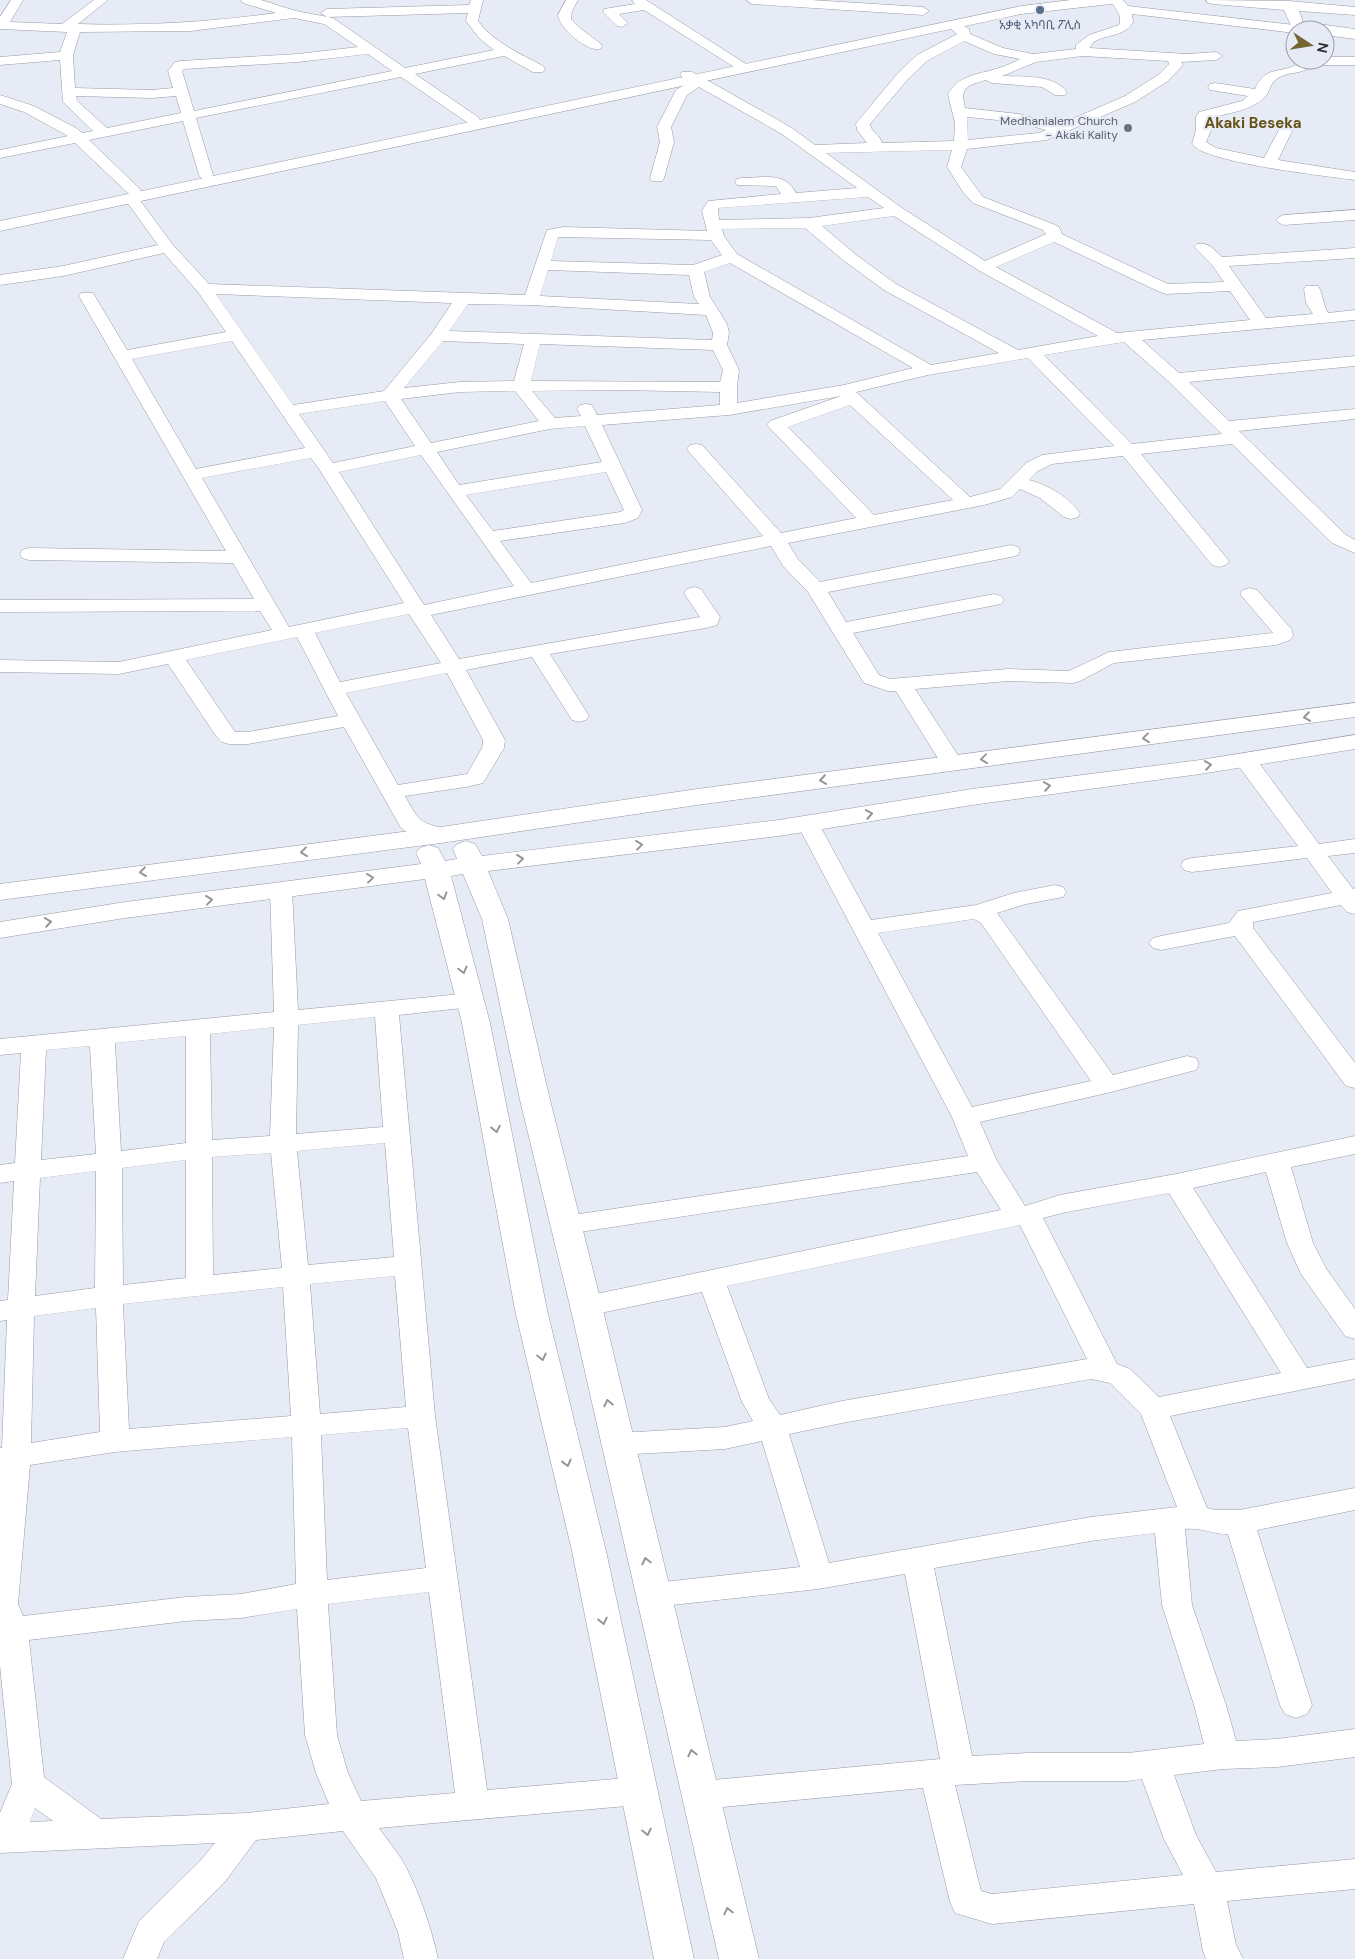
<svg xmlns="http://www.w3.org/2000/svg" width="1355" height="1959" font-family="'DM Sans','Noto Sans Ethiopic',sans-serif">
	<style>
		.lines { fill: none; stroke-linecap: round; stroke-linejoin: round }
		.minor-casing { stroke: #959aa4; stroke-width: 1 }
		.major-casing { stroke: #959aa4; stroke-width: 1 }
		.minor { fill: #fff; fill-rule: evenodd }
		.major { fill: #fff; fill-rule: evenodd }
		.oneway { stroke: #969698 }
		.service-dot { fill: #5c6f8a; stroke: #e6ebf6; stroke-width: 2 }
		.worship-dot { fill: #6b7280; stroke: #e6ebf6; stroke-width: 2 }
		.labels { text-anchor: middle; stroke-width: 4.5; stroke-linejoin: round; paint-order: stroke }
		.far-service-label { font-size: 12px; fill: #4e5e75; stroke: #e6ebf6 }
		.far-worship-label { font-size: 12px; fill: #5b616d; stroke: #e6ebf6; text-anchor: end }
		.far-quarter-label { font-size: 15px; font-weight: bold; fill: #655115; stroke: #e6ebf6 }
	</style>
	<rect width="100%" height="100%" fill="#e6ebf6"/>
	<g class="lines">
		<g class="minor-casing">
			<g id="minor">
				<path d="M11 0H23L10 22 62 24 94 0H108L78 24C145 26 210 22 276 13L243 3 241 0H261L296 11 333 18 405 68 494 50 480 39 466 21 468 13 327 17 321 13 327 9 469 5 471 0H483L478 21C493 42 521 54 543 66L545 69 543 72H533L504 56 415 74 478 117 480 120 478 123H468L401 77 196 118 213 175 211 178H201L199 175 183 121 89 140 139 188 141 191 136 195 173 245 209 284 525 295 547 230 564 227 707 231 702 211 708 201 781 194 776 186 737 185 735 182 737 179 742 178C763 178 785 171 796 193L857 188 782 134 699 87 687 95 671 127 674 142 664 178 662 181H652L650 178 660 142 657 127 676 90 689 82 680 75 682 72H692L705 79 792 128 815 145 867 143 857 130 856 124 858 121 898 73 917 55 957 34 949 27 950 24H960L969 29 970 34 1003 48 1033 54 1076 49V45L1089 35 1119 25C1123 15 1115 8 1110 0H1123L1128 6 1303 26 1304 30H1295V33L1132 14 1133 22C1124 40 1094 33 1090 48L1187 54 1216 52 1223 56 1216 60 1181 62 1183 65 1168 81 1135 102 1047 140 967 149 961 167 983 197 1053 224 1059 227 1062 234 1168 284 1224 282 1212 265 1194 247 1197 244C1208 241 1214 250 1222 257L1355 248V258L1229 266 1266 318 1313 314 1306 303 1304 289 1306 286H1318C1323 293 1322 302 1328 313L1355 310V320L1142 340 1179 373 1355 356V366L1189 382 1229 421 1355 409V419L1239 431 1346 535 1355 540V553L1332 543 1232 444 1141 454 1229 561 1226 565 1219 567 1212 565 1123 456 1052 464 1038 471 1029 480C1048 485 1069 497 1080 513L1078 517 1071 519 1064 517 1040 498 1020 489 1012 497 984 505 788 543 798 559 820 582 1011 545 1018 547 1020 551 1018 555 1011 557 828 592 846 622 994 594 1001 596 1004 600 1001 604 853 633 879 675 890 679 1008 669 1069 671 1109 652 1273 633 1240 594 1243 590 1250 588 1257 590 1292 630 1293 636 1290 640 1276 645 1114 663 1080 681 1073 683 1008 681 915 689 963 763 960 768 952 769 944 768 896 691H888L864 683 808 592 783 566 771 546 431 615 459 659 700 617 684 593 687 589 694 587 701 589 720 617 717 625 706 628 550 654 589 716 586 720 579 722 572 720 532 657 466 670 505 740 504 748 483 783 466 787 405 796C420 823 419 822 449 830L452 835 449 840C435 843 412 837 401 828L344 727 248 744H229L222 742 216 736 168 664 119 674 0 672V660L119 662 272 630 260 611 0 612V600L254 599 233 563 29 560 22 558 20 554 22 550 29 548 226 551 79 296 81 293H93L127 350 226 332 198 292 164 253 63 276 0 285V275L63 266 158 245 124 198 129 194 75 143 0 158V150L68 136 24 112 0 104V95L34 106 76 128 82 133 93 131 63 102 60 60 0 65V57L60 52 67 32 0 29V17ZM294 18 324 24 358 47 298 54 180 61 175 62 168 71 173 88 152 90 75 88 73 55 80 32 191 31ZM964 41 994 54 1020 59C1014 62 1008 65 1002 67 983 74 957 74 948 95L955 123 954 141 882 143C880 135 871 132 870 124L908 79 927 61ZM368 54 392 71 194 111 182 71 184 69 298 62ZM1083 56 1168 61 1169 64 1158 75 1125 96 1058 125 1019 114 965 108C960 87 966 86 986 80L992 83 1042 87 1055 95H1065L1067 92C1053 74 1023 77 1002 76L1036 62ZM76 96 152 98 176 96 181 113 107 128 77 101ZM967 117 1018 122 1046 130 1039 133 968 140ZM952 150 947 167 963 192 973 203 1043 230 1046 234 985 261 902 208 826 153ZM868 197 884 208 809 218 719 220 718 208ZM894 216 978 270 1098 336 1018 350 896 284 855 254 822 226ZM805 228 843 260 884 290 999 353 931 365 737 254 724 236 722 229ZM558 237 711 240 722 255 693 265 551 261ZM1054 242 1160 292 1166 294 1230 291 1250 320 1117 333 996 267ZM730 263 913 368 844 385 737 403V387L739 370 727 345 729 333 727 324 710 297 704 272ZM548 270 689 275 694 297 699 304 540 296ZM216 294 452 303 432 333 384 391 293 405ZM468 304 531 305 706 315 713 333 712 340 449 331ZM232 341 305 448 196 469 132 359ZM443 341 524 344 514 381 460 382 404 388ZM1124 342 1169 382 1222 434 1132 444 1044 355ZM540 344 713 350 723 370 720 382 531 381ZM1028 358 1114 446 1042 455 1026 463 1000 489 970 497 856 392 928 375ZM619 390 720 392V405L597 415 592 405 586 404 580 405 577 409 581 416 555 418 532 391ZM515 391 539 421 431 443 401 399 460 392ZM841 396 770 421 767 425 856 518 781 533 702 445 696 444 690 445 687 449 690 453 763 536 531 583 500 541 625 523 638 518 642 510 602 425 729 415ZM385 401 415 446 333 463 299 414ZM850 405 953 500 874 515 788 427ZM585 426 602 462 459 485 437 452 550 429ZM421 455 514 586 424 605 339 472ZM311 458 319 469 404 603 289 627 202 478ZM606 472 624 510 620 512 493 531 466 495ZM409 614 441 663 340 682 315 633ZM297 637 338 716 248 732H235L186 660ZM447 673 483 740 482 748 467 774 398 785 346 693Z"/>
				<path d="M566 0H578L572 11 571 19 581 29 600 43 602 46 600 49C587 52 559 28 558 15Z"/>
				<path d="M632 0H646L746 64 744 67H734L644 10 619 14 628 23 622 27 617 26 603 12 604 9 635 4Z"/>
				<path d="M746 0H811L923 7 929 11 923 15 752 4Z"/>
				<path d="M1325 57H1355V65H1312C1303 75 1291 71 1280 77 1268 83 1272 90 1264 98 1250 111 1228 113 1210 118L1211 130 1206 142 1216 148 1264 158 1280 128H1290L1292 131 1278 160 1355 172V180C1327 176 1205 163 1192 144L1196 130V117L1199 112 1242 101 1248 96 1210 90 1208 87 1210 84 1215 83 1255 89C1266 62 1288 76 1302 60H1325Z"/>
				<path d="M1355 210V220L1284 225 1279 223 1276 220 1279 217 1284 215Z"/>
				<path d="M1245 754 1253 755 1319 844 1355 839V853L1328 856 1353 889 1355 888V914L1347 912 1341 905 1253 922V928L1355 1063V1088L1346 1086 1235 936 1161 950 1153 948 1149 943 1153 938 1161 936 1229 923 1238 911 1332 893 1307 858 1192 872 1184 870 1181 865 1184 860 1192 858 1298 846 1234 760 1237 755Z"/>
				<path d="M808 817 816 819 819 824 871 920 976 905 1014 893 1055 885 1063 887 1066 892 1063 897 1026 904 997 913 1113 1075 1187 1056 1196 1058 1199 1064 1196 1070 1107 1093 980 1122 997 1161 1025 1206 1060 1195 1176 1174 1355 1136V1154L1291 1167 1313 1243 1327 1270 1355 1309V1339L1345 1336 1301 1274 1287 1243 1266 1172 1193 1188 1307 1368 1355 1359V1379L1170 1416 1207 1508 1216 1510H1239L1355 1488V1510L1257 1530 1312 1705 1307 1714 1296 1718 1285 1714 1280 1705 1228 1534C1213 1534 1200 1527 1185 1529L1192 1605 1226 1705 1236 1741 1277 1739 1355 1729V1757L1277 1767 1223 1769 1174 1775 1196 1835 1216 1872 1355 1859V1889L1227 1901 1236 1945 1243 1959H1206L1203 1951 1194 1904 992 1924 955 1913 950 1902 923 1788 702 1809 690 1805 686 1795 690 1785 702 1781 940 1759 905 1574 818 1589 654 1607 643 1604 639 1595 643 1586 654 1583 800 1567 762 1441 725 1449 618 1455 608 1452 603 1444 608 1436 618 1433 725 1427 753 1421 742 1402 702 1292 586 1316 576 1313 572 1306 576 1299 586 1296 1001 1210 977 1172 566 1234 557 1231 553 1225 557 1219 566 1216 968 1156 952 1117 797 824 800 819ZM974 919 981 923 1091 1081 972 1107 878 933ZM1169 1193 1281 1373 1159 1397 1130 1369 1117 1364 1043 1218 1062 1213ZM1020 1225 1087 1359 842 1401 780 1415 769 1399 727 1286ZM1091 1379 1110 1383 1141 1414 1177 1507 1091 1517 829 1563 789 1434 842 1423ZM1155 1533 1162 1605 1194 1705 1204 1744 1128 1753H1028L972 1756 934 1568 1091 1541ZM1142 1779 1164 1839 1183 1875 992 1894 981 1891 955 1785 1028 1781H1128Z"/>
				<path d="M281 883 289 885 292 890 298 1010 471 993 479 995 483 1000 479 1005 471 1007 399 1015 435 1416 487 1790 638 1777 650 1781 654 1791 650 1801 638 1805 379 1828C386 1838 395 1849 402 1860 417 1886 432 1929 438 1959H404L398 1932 376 1878 343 1831 256 1840 224 1883 164 1942 157 1959H123L139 1921 200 1861 215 1843 0 1853V1813L12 1784 0 1666V1448H2L7 1320 0 1321V1301L8 1300 14 1181 0 1183V1165L15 1163 21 1053 0 1055V1039L274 1012 270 890 273 885ZM375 1017 383 1127 296 1134 298 1025ZM274 1027 270 1136 212 1140 210 1034ZM186 1036V1143L121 1151 115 1043ZM90 1046 96 1154 41 1160 46 1050ZM385 1143 394 1257 308 1265 297 1151ZM271 1153 282 1268 213 1275 212 1157ZM186 1160V1278L123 1285 122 1168ZM96 1171 95 1288 35 1296 40 1178ZM395 1276 406 1407 320 1414 310 1284ZM283 1287 291 1416 129 1429 123 1304ZM96 1308 100 1432 31 1443 34 1316ZM408 1428 426 1568 327 1580 321 1435ZM292 1437 296 1584 241 1594 186 1597 23 1616 18 1604 30 1465 115 1452ZM429 1592 455 1793 361 1801 348 1773 337 1735 328 1604ZM297 1609 305 1735 316 1773 329 1804 247 1813 101 1819 44 1777 29 1640 186 1621 241 1618ZM35 1808 53 1821 30 1822Z"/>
			</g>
		</g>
		<g class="major-casing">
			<g id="major">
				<path d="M1071 0H1118L1116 3 1111 4 1021 14 0 231V221L1021 6Z"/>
				<path d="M1206 0 1289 1 1355 7V15L1299 11 1303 22 1355 29V39L1325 35V30L1292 28 1284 10 1213 4 1208 3Z"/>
				<path d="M1355 703V717L697 805 441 843 0 900V884L441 827 697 789Z"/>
				<path d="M1355 735V749L1200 774 972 805 779 836 488 871 508 919 550 1100 602 1306 759 1959H719L570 1306 520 1100 482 919 463 874 451 876 490 1023 547 1310 606 1551 694 1959H654L572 1551 515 1310 462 1023 425 879 125 918 0 938V922L125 902 421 864 416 853 420 848 429 845 438 848 445 861 457 859 453 849 457 844 466 841 475 844 482 856 779 820 972 789 1200 760Z"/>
			</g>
		</g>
		<use href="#minor" class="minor"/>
		<use href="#major" class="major"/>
	</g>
	<defs><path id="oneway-chevron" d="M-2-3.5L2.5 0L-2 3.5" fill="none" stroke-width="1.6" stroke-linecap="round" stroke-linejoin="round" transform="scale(1.25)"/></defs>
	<g class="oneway">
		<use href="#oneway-chevron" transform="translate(1307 717) rotate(172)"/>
		<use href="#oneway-chevron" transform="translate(1146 738) rotate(173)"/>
		<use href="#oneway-chevron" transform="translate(984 759) rotate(173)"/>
		<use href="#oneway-chevron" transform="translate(1208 765) rotate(-9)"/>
		<use href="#oneway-chevron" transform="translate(823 780) rotate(172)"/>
		<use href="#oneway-chevron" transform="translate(1047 786) rotate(-9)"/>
		<use href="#oneway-chevron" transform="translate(869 814) rotate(-10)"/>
		<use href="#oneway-chevron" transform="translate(639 845) rotate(-7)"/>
		<use href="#oneway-chevron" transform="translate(304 852) rotate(173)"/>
		<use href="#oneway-chevron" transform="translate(520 859) rotate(-7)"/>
		<use href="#oneway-chevron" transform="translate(143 872) rotate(173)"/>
		<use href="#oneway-chevron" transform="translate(370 878) rotate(-7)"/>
		<use href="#oneway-chevron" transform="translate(443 896) rotate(74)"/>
		<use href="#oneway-chevron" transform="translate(209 900) rotate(-7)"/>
		<use href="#oneway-chevron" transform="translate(48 922) rotate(-9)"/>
		<use href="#oneway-chevron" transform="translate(463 970) rotate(75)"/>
		<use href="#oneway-chevron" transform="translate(496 1129) rotate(79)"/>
		<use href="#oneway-chevron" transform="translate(542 1357) rotate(77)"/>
		<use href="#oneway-chevron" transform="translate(608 1403) rotate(-103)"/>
		<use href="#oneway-chevron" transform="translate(567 1463) rotate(76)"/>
		<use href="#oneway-chevron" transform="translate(646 1561) rotate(-103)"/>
		<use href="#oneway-chevron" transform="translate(603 1621) rotate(78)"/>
		<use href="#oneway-chevron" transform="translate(692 1753) rotate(-103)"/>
		<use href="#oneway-chevron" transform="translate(647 1832) rotate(78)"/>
		<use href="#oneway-chevron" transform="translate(728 1911) rotate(-103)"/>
	</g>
	<circle class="service-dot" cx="1040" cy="10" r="5"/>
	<circle class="worship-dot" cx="1128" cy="128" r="5"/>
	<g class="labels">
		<g class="far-service-label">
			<text x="1040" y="29">አቃቂ አካባቢ ፖሊስ</text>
		</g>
		<g class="far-worship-label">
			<text x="1118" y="125">Medhanialem Church<tspan x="1118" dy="14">- Akaki Kality</tspan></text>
		</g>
		<g class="far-quarter-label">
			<text x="1253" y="128">Akaki Beseka</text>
		</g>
	</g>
	<g transform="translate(1310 45) rotate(102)"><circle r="24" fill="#e6ebf6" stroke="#9c9fa8"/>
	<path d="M0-4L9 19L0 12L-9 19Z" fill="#776433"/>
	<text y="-8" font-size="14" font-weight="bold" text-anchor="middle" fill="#2c2e32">N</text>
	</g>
</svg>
